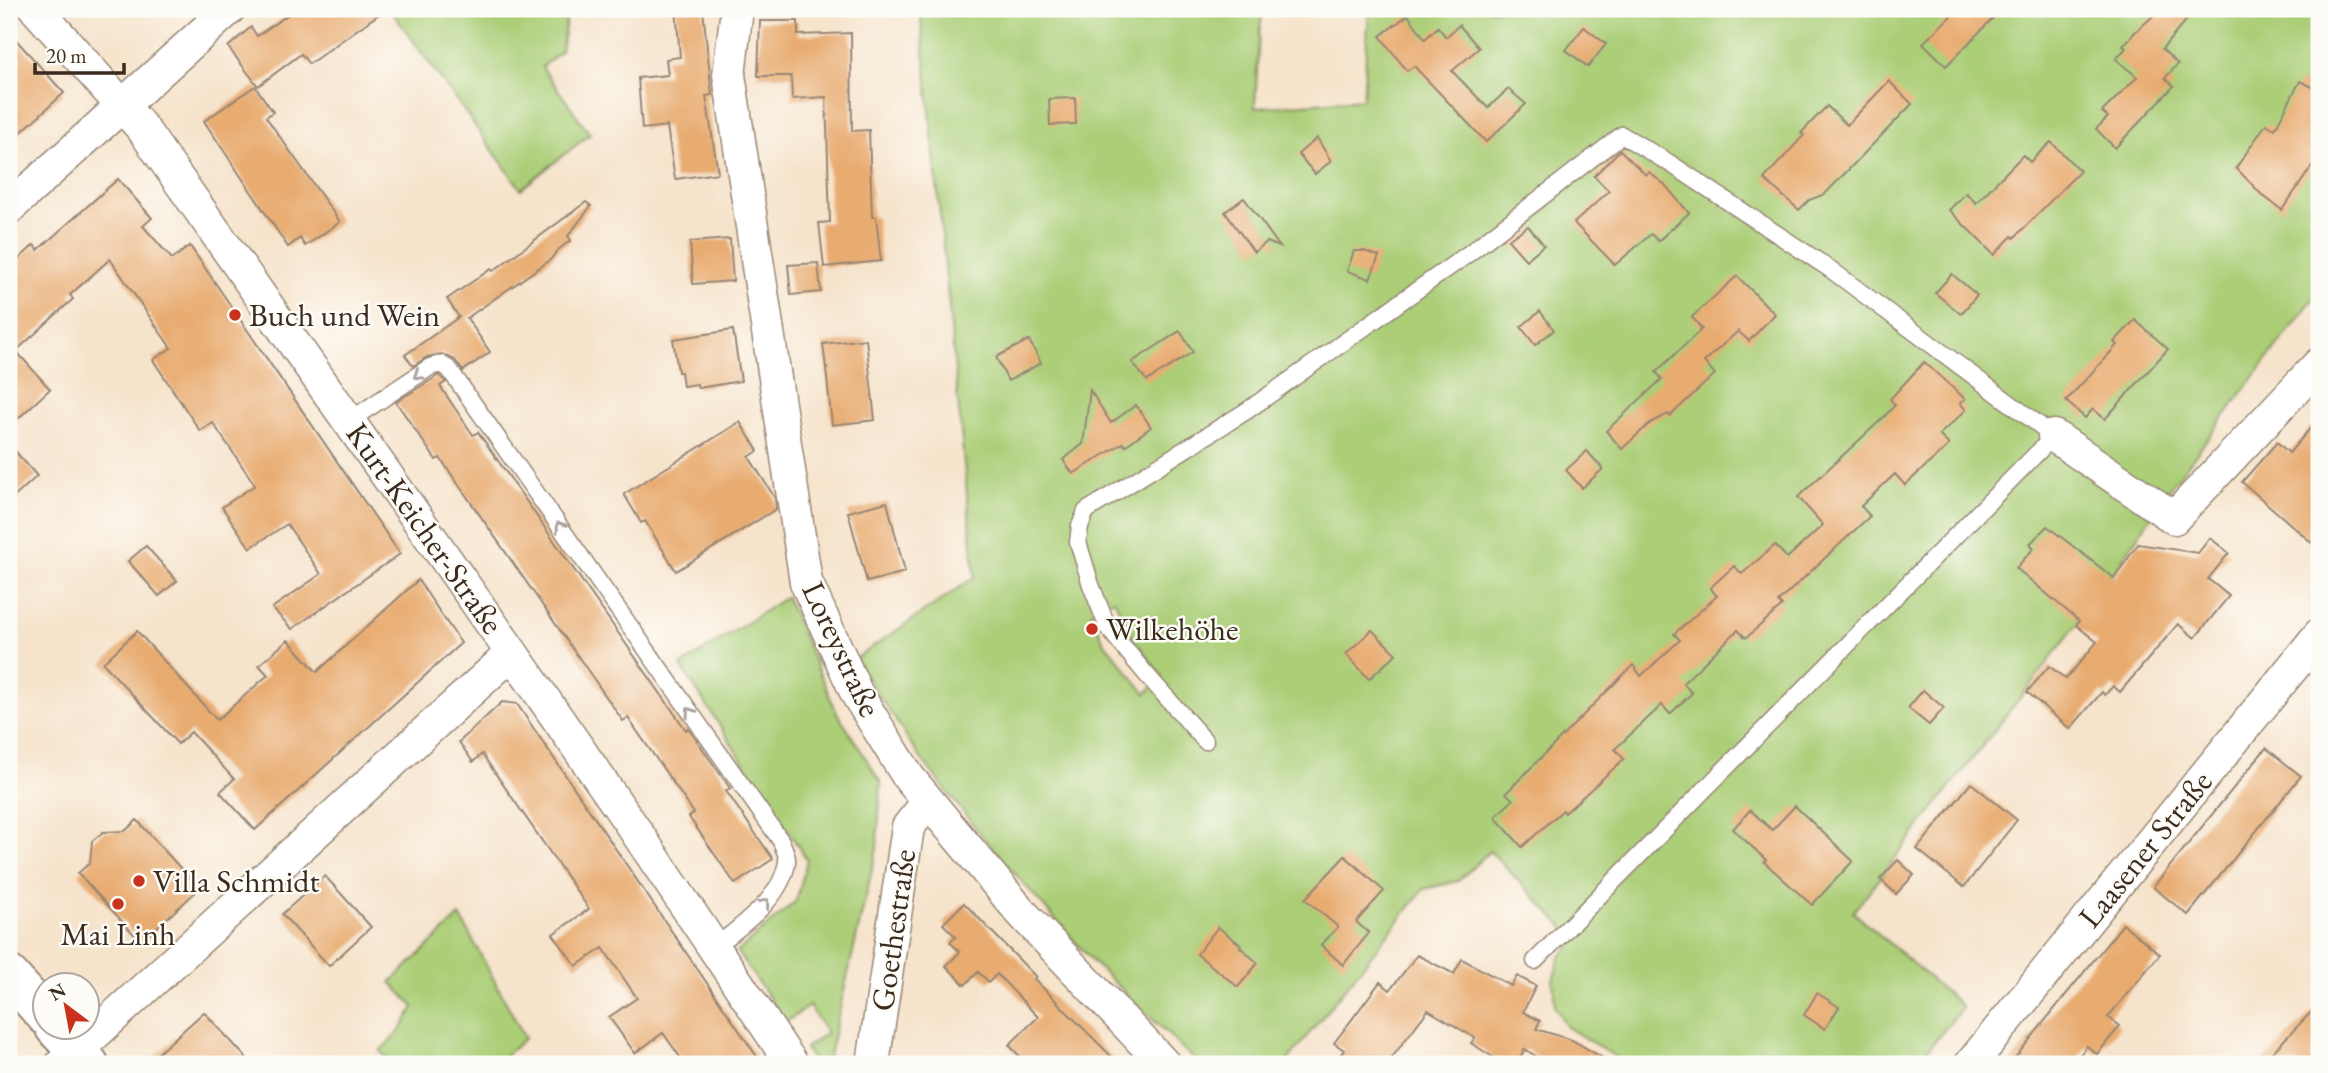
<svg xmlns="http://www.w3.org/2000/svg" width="2328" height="1073" font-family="'EB Garamond',serif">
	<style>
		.green { fill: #abce77; stroke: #737c4a; stroke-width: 2; fill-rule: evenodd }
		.building { fill: #e8ac71 }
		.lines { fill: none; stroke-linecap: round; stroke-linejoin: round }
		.service-casing { stroke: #988674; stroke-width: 19 }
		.minor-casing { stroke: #988674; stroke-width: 35 }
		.tertiary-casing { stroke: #988674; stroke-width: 42 }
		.service { stroke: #fff; stroke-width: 16 }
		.minor { stroke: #fff; stroke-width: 32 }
		.tertiary { stroke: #fff; stroke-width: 38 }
		.oneway { stroke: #a79f9a }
		.poi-dot { fill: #c8321e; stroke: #fdfcf7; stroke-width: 2.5 }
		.labels { text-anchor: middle; stroke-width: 5; stroke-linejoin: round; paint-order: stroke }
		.poi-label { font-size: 32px; fill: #3b2a1e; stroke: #fdfcf7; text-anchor: start }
		.street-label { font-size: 32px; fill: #3b2a1e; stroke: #fdfcf7 }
	</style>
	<rect width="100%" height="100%" fill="#fdfcf7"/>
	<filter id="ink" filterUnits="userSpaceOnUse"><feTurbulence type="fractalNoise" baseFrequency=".0143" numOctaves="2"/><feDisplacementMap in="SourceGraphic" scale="14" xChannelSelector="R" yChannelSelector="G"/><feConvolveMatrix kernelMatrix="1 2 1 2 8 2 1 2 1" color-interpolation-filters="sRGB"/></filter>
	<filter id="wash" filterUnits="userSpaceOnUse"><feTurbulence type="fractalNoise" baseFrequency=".00686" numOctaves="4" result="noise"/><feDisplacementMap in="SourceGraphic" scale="28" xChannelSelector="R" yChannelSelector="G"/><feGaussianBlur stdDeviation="1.57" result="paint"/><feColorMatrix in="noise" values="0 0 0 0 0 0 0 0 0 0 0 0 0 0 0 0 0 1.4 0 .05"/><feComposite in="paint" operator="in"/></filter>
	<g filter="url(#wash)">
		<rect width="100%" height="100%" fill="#f6e3cb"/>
		<g class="green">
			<path d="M390 9H568L561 51 542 67 590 134 521 189Z"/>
			<path d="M926 9H1263L1259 34 1255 108 1363 99 1369 9H2319V291L2168 491 2093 604 1853 912 1963 1007 1916 1064H1627L1567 1027 1555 1007 1553 980 1560 957 1576 940 1490 851 1458 881 1424 889 1285 1064H1199L1093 962 987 842 919 756 855 659 975 577 921 18ZM1114 599 1131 635 1162 676 1146 694 1104 642 1091 612Z"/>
			<path d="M786 597 837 713 881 782 877 848 827 1064H816L805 1048 827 1033 809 1006 786 1022 737 952 796 901 807 860 681 666Z"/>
			<path d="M460 916 525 1038 496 1064H392L380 1051 401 1030 414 1007 391 982Z"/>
		</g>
		<g id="blocks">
			<g class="building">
				<path d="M296 9H386L309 64 301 54 258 86 228 47 251 27 257 36Z"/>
				<path d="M676 9H703L712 95 706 96 718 173 675 179 667 126 642 129 638 78 668 75 666 59 680 57Z"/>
				<path d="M1958 9H2002L1946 66 1923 43Z"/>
				<path d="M2161 9H2196L2162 49 2178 64 2165 78 2174 86 2115 148 2096 129 2108 117 2102 112 2137 77 2116 59 2126 48 2123 46 2135 32Z"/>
				<path d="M1408 15 1425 39 1438 27 1446 37 1459 25 1479 48 1452 71 1488 108 1508 89 1526 104 1486 142 1414 66 1407 71 1380 36Z"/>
				<path d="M760 21H798V35L851 33 852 131 869 130 872 217H876L881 261 824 267 819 223 830 222 826 97 792 99 791 76H758Z"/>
				<path d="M1584 27 1606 44 1588 67 1566 50Z"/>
				<path d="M9 32 64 93 9 143Z"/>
				<path d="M1889 81 1912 104 1825 194 1809 200 1799 210 1764 179 1804 135 1801 133 1827 106 1847 125Z"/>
				<path d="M2300 81 2319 90V156L2282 210 2262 195 2236 168 2266 124 2275 129Z"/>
				<path d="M255 86 273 112 266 117 340 222 305 246 300 238 288 247 204 121Z"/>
				<path d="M1075 98 1076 124 1050 125 1049 99Z"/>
				<path d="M1317 138 1331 161 1315 174 1298 154Z"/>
				<path d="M2051 142 2080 171 2014 238 2012 236 1994 255 1949 210 1966 193 1976 203 2023 155 2030 162Z"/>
				<path d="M1620 150 1646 175 1649 172 1665 185 1689 213 1658 241 1651 234 1615 265 1574 223 1609 191 1594 176Z"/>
				<path d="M118 179 152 218 143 226 172 259 190 246 400 554 292 629 272 608 321 574 287 524 250 548 222 507 255 485 213 423 200 431 153 360 171 348 110 259 70 295 73 299 16 351 50 389 9 427V268L34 245 38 250Z"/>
				<path d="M1244 198 1280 247 1267 242 1254 252 1225 212Z"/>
				<path d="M586 202 591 206 568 236 571 240 558 250 550 260 467 318 490 352 463 371 455 360 442 354 427 357 413 366 405 355 459 317 447 299 491 269 493 271Z"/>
				<path d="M1528 226 1544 245 1526 260 1508 240Z"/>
				<path d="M730 239 733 281 693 284 690 242Z"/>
				<path d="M1354 251H1364L1379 256 1370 279 1347 271Z"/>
				<path d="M818 263 821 292 791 295 788 265Z"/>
				<path d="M1952 274 1977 295 1961 314 1935 293Z"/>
				<path d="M1737 276 1775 314 1749 341 1738 331 1704 362 1715 374 1670 416 1668 414 1650 423 1622 449 1606 431 1662 379 1656 372 1702 329 1692 317Z"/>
				<path d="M1540 311 1554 330 1535 345 1521 327Z"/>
				<path d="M2135 320 2168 349 2105 419 2093 409 2085 418 2066 401 2117 345 2114 342Z"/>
				<path d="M733 330 741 381 698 388 697 384 683 386 681 372H678L673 339Z"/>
				<path d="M1180 331 1193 352 1147 381 1132 362Z"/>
				<path d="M866 339 875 420 832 425 826 369 828 367 826 368 823 344Z"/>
				<path d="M1029 340 1041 363 1008 381 996 357Z"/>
				<path d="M1924 362 1965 399 1960 403 1966 410 1939 435 1949 445 1905 485 1895 474 1861 506 1870 516 1778 602 1782 606 1746 638 1738 630 1683 683 1692 693 1670 714 1662 705 1615 749 1624 759 1565 813 1563 810 1522 847 1495 817 1513 800 1506 793 1633 665 1641 676 1680 640 1674 634 1717 596 1710 588 1734 566 1742 574 1775 545 1787 558 1823 525 1798 497 1884 417 1895 405 1890 399Z"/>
				<path d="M439 375 446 382 440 386 473 435 478 432 686 730 688 728 730 788 726 791 773 859 735 884 689 817 694 813 628 718 623 721 440 458 436 460 396 402Z"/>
				<path d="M1090 390 1111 423 1136 405 1151 427 1125 446 1123 443 1073 474 1063 460 1083 444Z"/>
				<path d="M2319 418V549L2242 482 2277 442 2289 453Z"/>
				<path d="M740 422 758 451 749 457 775 498 776 509 676 571 645 521 641 523 624 494Z"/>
				<path d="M9 444 37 476 9 502Z"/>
				<path d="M1587 451 1603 469 1582 488 1566 470Z"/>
				<path d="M887 502 905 572 867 582 848 512Z"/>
				<path d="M2047 526 2114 578 2138 544 2198 553 2210 538 2229 553 2208 579 2229 596 2195 638 2178 624 2120 692 2113 686 2105 695 2102 692 2070 729 2027 692 2049 666 2066 679 2097 642 2076 625 2079 621 2016 568 2034 548 2030 544Z"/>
				<path d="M146 546 177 581 159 596 128 561Z"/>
				<path d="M418 580 461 643 255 830 220 792 234 779 191 732 178 744 103 663 137 631 217 720 268 675 259 665 288 640 317 672Z"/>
				<path d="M1372 630 1396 654 1369 679 1346 654Z"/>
				<path d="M1923 690 1944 708 1929 725 1908 708Z"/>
				<path d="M502 702 517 704 762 1064H685L663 1033 635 1053 609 1017 637 998 603 948 576 966 553 934 589 909 482 754 473 762 459 742Z"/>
				<path d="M2266 748 2301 776 2188 915 2153 887Z"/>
				<path d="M1971 783 2017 820 1964 887 1917 849Z"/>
				<path d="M1795 806 1853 861 1812 905 1764 862 1766 860 1733 829 1750 810 1772 830Z"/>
				<path d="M137 820 199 889 141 942 78 873 90 863 92 841 103 832 125 831Z"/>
				<path d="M1345 856 1384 891 1356 922 1369 933 1343 965 1321 945 1338 927 1305 899Z"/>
				<path d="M1898 860 1914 875 1896 894 1880 879Z"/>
				<path d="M325 876 371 927 329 966 282 914Z"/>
				<path d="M964 903 1036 977 1034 979 1119 1064H1027L1009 1045 1038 1017 997 974 989 982 978 972 965 985 946 966 960 952 950 942 956 937 943 924Z"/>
				<path d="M2123 924 2160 954 2108 1017 2120 1026 2097 1054 2087 1046 2073 1064H2010Z"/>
				<path d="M1218 927 1241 945 1240 947 1258 963 1238 987 1197 954Z"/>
				<path d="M1417 955 1454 974 1462 959 1511 986 1517 976 1536 986 1523 1012 1540 1021 1536 1029 1572 1040 1613 1064 1546 1063 1525 1049 1516 1064H1504L1471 1043 1475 1038 1428 1010 1387 1064H1334L1344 1050 1334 1043 1380 982 1390 990Z"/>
				<path d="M1817 993 1839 1007 1825 1029 1804 1015Z"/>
				<path d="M2319 1004V1064H2261Z"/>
				<path d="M204 1012 252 1064H146Z"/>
			</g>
		</g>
	</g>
	<g filter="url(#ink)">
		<use href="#blocks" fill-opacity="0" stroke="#988674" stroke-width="2"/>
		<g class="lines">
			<g class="service-casing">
				<g id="service">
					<path d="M349 421 430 367 441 364 449 369 781 841C783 847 788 855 787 862 782 899 740 926 714 948"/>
					<path d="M1205 741 1145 673 1108 628 1091 585 1078 542 1080 526 1086 511 1248 410 1468 254 1622 135 1671 164 1830 269 2054 436 1535 961"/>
				</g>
			</g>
			<g class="minor-casing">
				<g id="minor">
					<path d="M36 9 142 128 512 653 635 830 792 1064"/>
					<path d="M737 9 729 75 806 582 857 694 909 778 1020 911 1164 1064"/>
					<path d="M9 208 229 9"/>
					<path d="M2054 436 2174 518 2319 364"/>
					<path d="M62 1064 512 653"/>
					<path d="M873 1064 908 827 928 802"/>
					<path d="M1971 1064 2319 635"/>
				</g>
			</g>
			<g class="tertiary-casing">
				<g id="tertiary">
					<path d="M9 975 46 1016"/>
					<path d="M55 1028 89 1064"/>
				</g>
			</g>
			<use href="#service" class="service"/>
			<use href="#minor" class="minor"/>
			<use href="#tertiary" class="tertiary"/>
		</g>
		<defs><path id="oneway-chevron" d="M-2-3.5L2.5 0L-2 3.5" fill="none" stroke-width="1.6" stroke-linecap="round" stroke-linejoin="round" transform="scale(1.75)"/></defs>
		<g class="oneway">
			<use href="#oneway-chevron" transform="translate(418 375) rotate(146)"/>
			<use href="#oneway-chevron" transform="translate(560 526) rotate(-125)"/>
			<use href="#oneway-chevron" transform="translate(690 712) rotate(-125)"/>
			<use href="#oneway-chevron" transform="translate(765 903) rotate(-52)"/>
		</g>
	</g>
	<g class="poi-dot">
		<circle cx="235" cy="315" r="7"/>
		<circle cx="1092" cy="629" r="7"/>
		<circle cx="139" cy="881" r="7"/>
		<circle cx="118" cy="904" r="7"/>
	</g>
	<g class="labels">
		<g class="poi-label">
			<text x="249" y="326">Buch und Wein</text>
			<text x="1106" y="640">Wilkehöhe</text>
			<text x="153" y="892">Villa Schmidt</text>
			<text x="118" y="945" text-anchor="middle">Mai Linh</text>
		</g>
		<g class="street-label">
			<text transform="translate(425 528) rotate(55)" y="11">Kurt-Keicher-Straße</text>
			<text transform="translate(842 649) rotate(65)" y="11">Loreystraße</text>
			<text transform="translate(2145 849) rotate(-51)" y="11">Laasener Straße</text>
			<text transform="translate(893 930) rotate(-82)" y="11">Goethestraße</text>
		</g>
	</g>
	<rect width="2328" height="1073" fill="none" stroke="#fdfcf7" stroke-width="35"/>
	<g transform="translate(66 1006) rotate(328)"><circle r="33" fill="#fdfcf7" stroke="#afa8a0" stroke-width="2"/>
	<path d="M0-5L12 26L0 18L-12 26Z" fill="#c8321e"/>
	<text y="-10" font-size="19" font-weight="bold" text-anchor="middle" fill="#3b2a1e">N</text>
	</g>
	<path d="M35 63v10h89v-10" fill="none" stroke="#3b2a1e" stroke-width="3.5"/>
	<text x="46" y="63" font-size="21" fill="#3b2a1e" stroke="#fdfcf7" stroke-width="5" paint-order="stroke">20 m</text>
</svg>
